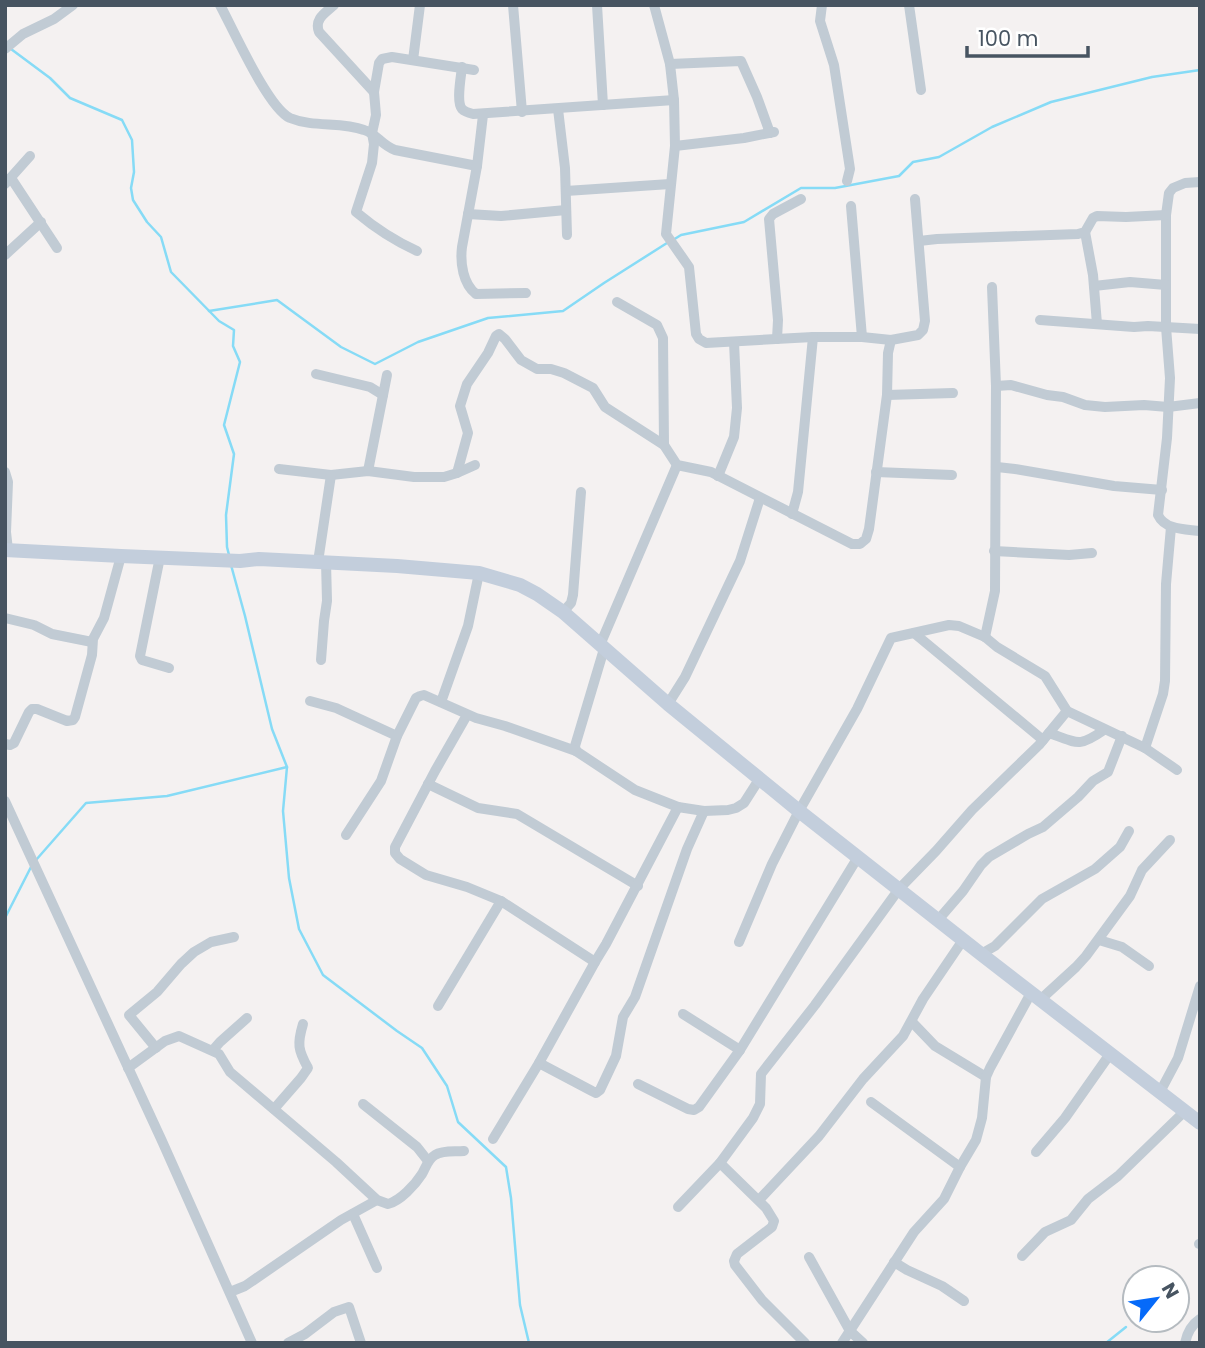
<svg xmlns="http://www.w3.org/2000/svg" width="1205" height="1348" font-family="Poppins,sans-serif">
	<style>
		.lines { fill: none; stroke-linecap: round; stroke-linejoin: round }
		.stream { stroke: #86dbf6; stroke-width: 2.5 }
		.minor { stroke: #c1cbd4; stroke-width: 10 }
		.secondary { stroke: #c3cedc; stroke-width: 14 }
	</style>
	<rect width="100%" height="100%" fill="#f4f1f1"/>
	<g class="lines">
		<g class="stream">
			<path d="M11 49 50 78 70 98 122 120 132 140 134 172 131 188 133 200 147 222 161 237 171 272 219 321 234 330 233 346 240 362 224 425 234 454 226 515 227 547 229 555"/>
			<path d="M673 240 681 235 744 222 801 188H835L899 176 913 162 939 157 992 127 1051 102 1152 77 1200 70"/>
			<path d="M209 311 277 300 341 347 375 364 418 342 488 318 563 311 604 283 667 243"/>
			<path d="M231 565 245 616 272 729 287 767 283 811 289 878 299 929 323 975 397 1031 422 1048 447 1086 458 1122 506 1167 511 1198 520 1305 529 1343"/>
			<path d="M36 860 86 803 167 796 287 767"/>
			<path d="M5 918 32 865"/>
			<path d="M1106 1343 1126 1327"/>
		</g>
		<g class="minor">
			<path d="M220 5C233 29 268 108 290 118 314 128 341 121 364 130 376 133 381 145 395 150L477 166"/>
			<path d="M334 5C325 13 314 19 319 32L374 92"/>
			<path d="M513 5 522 112"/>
			<path d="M597 5 603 105"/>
			<path d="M654 5 670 64 674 100 675 146 666 234 689 267 696 334 699 339 706 343 813 337H862L891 340 918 335 923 330 925 321 915 199"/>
			<path d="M822 5 820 21 834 65 850 169 847 181"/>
			<path d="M909 5 921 90"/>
			<path d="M5 49 23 34 54 19 73 5"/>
			<path d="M413 60 420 5"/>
			<path d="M670 64 741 61 757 97 770 133"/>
			<path d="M462 67C461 77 456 102 462 109 465 112 469 113 473 114L674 100"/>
			<path d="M558 109 565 168 567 235"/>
			<path d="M483 115 477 166 462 247C460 263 463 284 476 294L526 293"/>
			<path d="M675 146 744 138 774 132"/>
			<path d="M11 178 57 248"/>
			<path d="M1200 182 1185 183 1173 188 1169 193 1166 215V327L1170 378 1167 438 1158 515C1165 530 1185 529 1200 531"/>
			<path d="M5 184 30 156"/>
			<path d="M566 191 670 184"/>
			<path d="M851 206 862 337"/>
			<path d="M468 214 501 216 566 210"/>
			<path d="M1085 232 1093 275 1097 324"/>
			<path d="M919 241 937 239 1078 234 1085 232 1093 218 1097 216 1126 217 1166 215"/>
			<path d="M417 251C395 241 375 228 356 212L372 163 374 144 372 133 376 115 374 92 379 63 382 59 392 57 474 70"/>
			<path d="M5 255 41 222"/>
			<path d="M1094 286 1130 282 1166 285"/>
			<path d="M617 302 657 325 663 338 664 445"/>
			<path d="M1040 320 1134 327 1148 326 1200 329"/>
			<path d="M777 339 778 320 769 219 773 214 801 199"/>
			<path d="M316 374 370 387 383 395"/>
			<path d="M996 386 1011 385 1047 395 1063 397 1085 405 1105 407 1144 405 1168 407 1200 403"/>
			<path d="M887 395 953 393"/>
			<path d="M997 467 1015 469 1114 486 1162 490"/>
			<path d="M279 469 331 475 368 471 414 477H444L457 473 475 465"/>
			<path d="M368 471 387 375"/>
			<path d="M5 472 8 482 6 532 8 550"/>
			<path d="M876 472 952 475"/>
			<path d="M457 473 468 433 460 406 467 384 488 353 496 336 499 334 505 339 521 360 537 369H551L564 373 593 388 605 407 664 445 677 465 711 472 852 544H860L866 539 869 529 887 395 888 353 891 340"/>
			<path d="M718 476 734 437 737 408 734 342"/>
			<path d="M792 514 798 492 813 337"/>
			<path d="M994 551 1069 555 1092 553"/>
			<path d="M160 557 140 656 142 660 169 668"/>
			<path d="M318 562 331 475"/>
			<path d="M563 612 571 603 573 595 581 492"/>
			<path d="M5 618 34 625 52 634 92 642"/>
			<path d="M914 633 1043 740"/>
			<path d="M985 637 995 591 996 386 992 287"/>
			<path d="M600 645 677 465"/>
			<path d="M321 660 324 621 327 601 326 562"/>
			<path d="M310 701 336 708 397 736"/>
			<path d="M441 702 468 626 479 573"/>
			<path d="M668 704 685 677 740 561 760 498"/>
			<path d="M467 715 435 771 395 847V853L400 859 426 875 467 887 501 901 595 962"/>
			<path d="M1049 733C1078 743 1078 748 1104 730"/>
			<path d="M5 744 10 745 14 743 29 712 32 709H37L67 721 73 720 75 717 92 655 93 639 104 618 121 556"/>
			<path d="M1145 748 1163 694 1165 681 1166 584 1171 527"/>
			<path d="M576 751 575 746 604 649"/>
			<path d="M428 784 478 808 517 814 638 886"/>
			<path d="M5 801 162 1141 252 1343"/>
			<path d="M346 835 381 781 397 736 416 698 420 696 424 695 476 718 505 726 576 751 635 790 678 807 704 811 728 810 736 808 744 803 760 778"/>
			<path d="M938 920 963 891 981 865 989 857 1028 834 1043 827 1078 797 1093 781 1108 772 1122 736"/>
			<path d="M1099 940 1122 947 1149 966"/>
			<path d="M739 942 772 864 799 811 857 709 891 638 949 625 959 626 985 637 997 647 1045 676 1067 711 1145 748 1177 770"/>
			<path d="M981 954 995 946 1042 899 1095 869 1120 847 1129 831"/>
			<path d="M1040 1000 1076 967 1086 956 1130 896 1142 870 1170 840"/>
			<path d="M438 1006 501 901"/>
			<path d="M683 1014 740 1050"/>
			<path d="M912 1022 935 1046 986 1077"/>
			<path d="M156 1048 129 1015 157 992 181 964 194 952 211 942 234 937"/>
			<path d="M213 1050 220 1042 247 1018"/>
			<path d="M539 1063 592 1091 596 1093 600 1090 616 1056 623 1017 635 997 687 849 704 811"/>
			<path d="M128 1068 165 1041 179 1036 219 1054 230 1072 336 1162 377 1200 388 1204C400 1201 415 1185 422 1174 426 1167 428 1159 435 1155 443 1150 455 1152 464 1151"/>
			<path d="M638 1084 688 1109 694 1110 699 1107 740 1050 858 857"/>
			<path d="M1160 1092 1178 1058 1200 986"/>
			<path d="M871 1102 960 1167"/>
			<path d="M363 1104 417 1147 428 1161"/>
			<path d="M274 1109 301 1078 308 1068C298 1050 297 1044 303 1024"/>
			<path d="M493 1139 539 1063 595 962 606 944 678 807"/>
			<path d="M1036 1152 1065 1118 1110 1054"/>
			<path d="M720 1163 766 1208 774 1221 772 1227 737 1254 734 1261 735 1265 762 1300 805 1343"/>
			<path d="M759 1200 819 1136 863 1079 903 1036 923 999 963 940"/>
			<path d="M678 1207 720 1163 753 1118 760 1104 761 1074 815 1005 899 889 936 851 972 810 1039 745 1067 711"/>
			<path d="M353 1214 377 1268"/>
			<path d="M1199 1244H1200"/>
			<path d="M1022 1256 1045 1232 1071 1220 1088 1199 1118 1176 1185 1111"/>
			<path d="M809 1257 850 1331 863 1343"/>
			<path d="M894 1262 907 1270 942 1286 964 1301"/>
			<path d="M230 1292 245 1286 341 1220 377 1200"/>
			<path d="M288 1343 305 1334 334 1312 349 1307 361 1343"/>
			<path d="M842 1343 914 1232 944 1199 960 1167 976 1140 982 1118 986 1077 990 1068 1031 993"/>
			<path d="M1185 1343C1187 1333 1191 1325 1200 1319"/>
		</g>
		<path class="secondary" d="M5 550 121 556 240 561 259 559 397 566 479 573 520 585 537 594 563 612 668 704 799 811 981 954 1200 1123"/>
	</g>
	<rect width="1205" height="1348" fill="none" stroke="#475461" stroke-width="14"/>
	<g transform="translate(1156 1299) rotate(60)"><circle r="33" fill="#ffffff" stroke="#b5bbc0" stroke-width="2"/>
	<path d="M0-5L12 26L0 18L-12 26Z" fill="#066af9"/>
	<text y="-10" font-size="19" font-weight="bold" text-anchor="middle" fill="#475461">N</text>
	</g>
	<path d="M967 46v10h121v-10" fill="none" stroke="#475461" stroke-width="3.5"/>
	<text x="978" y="46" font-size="21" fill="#475461" stroke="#ffffff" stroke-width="5" paint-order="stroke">100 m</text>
</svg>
